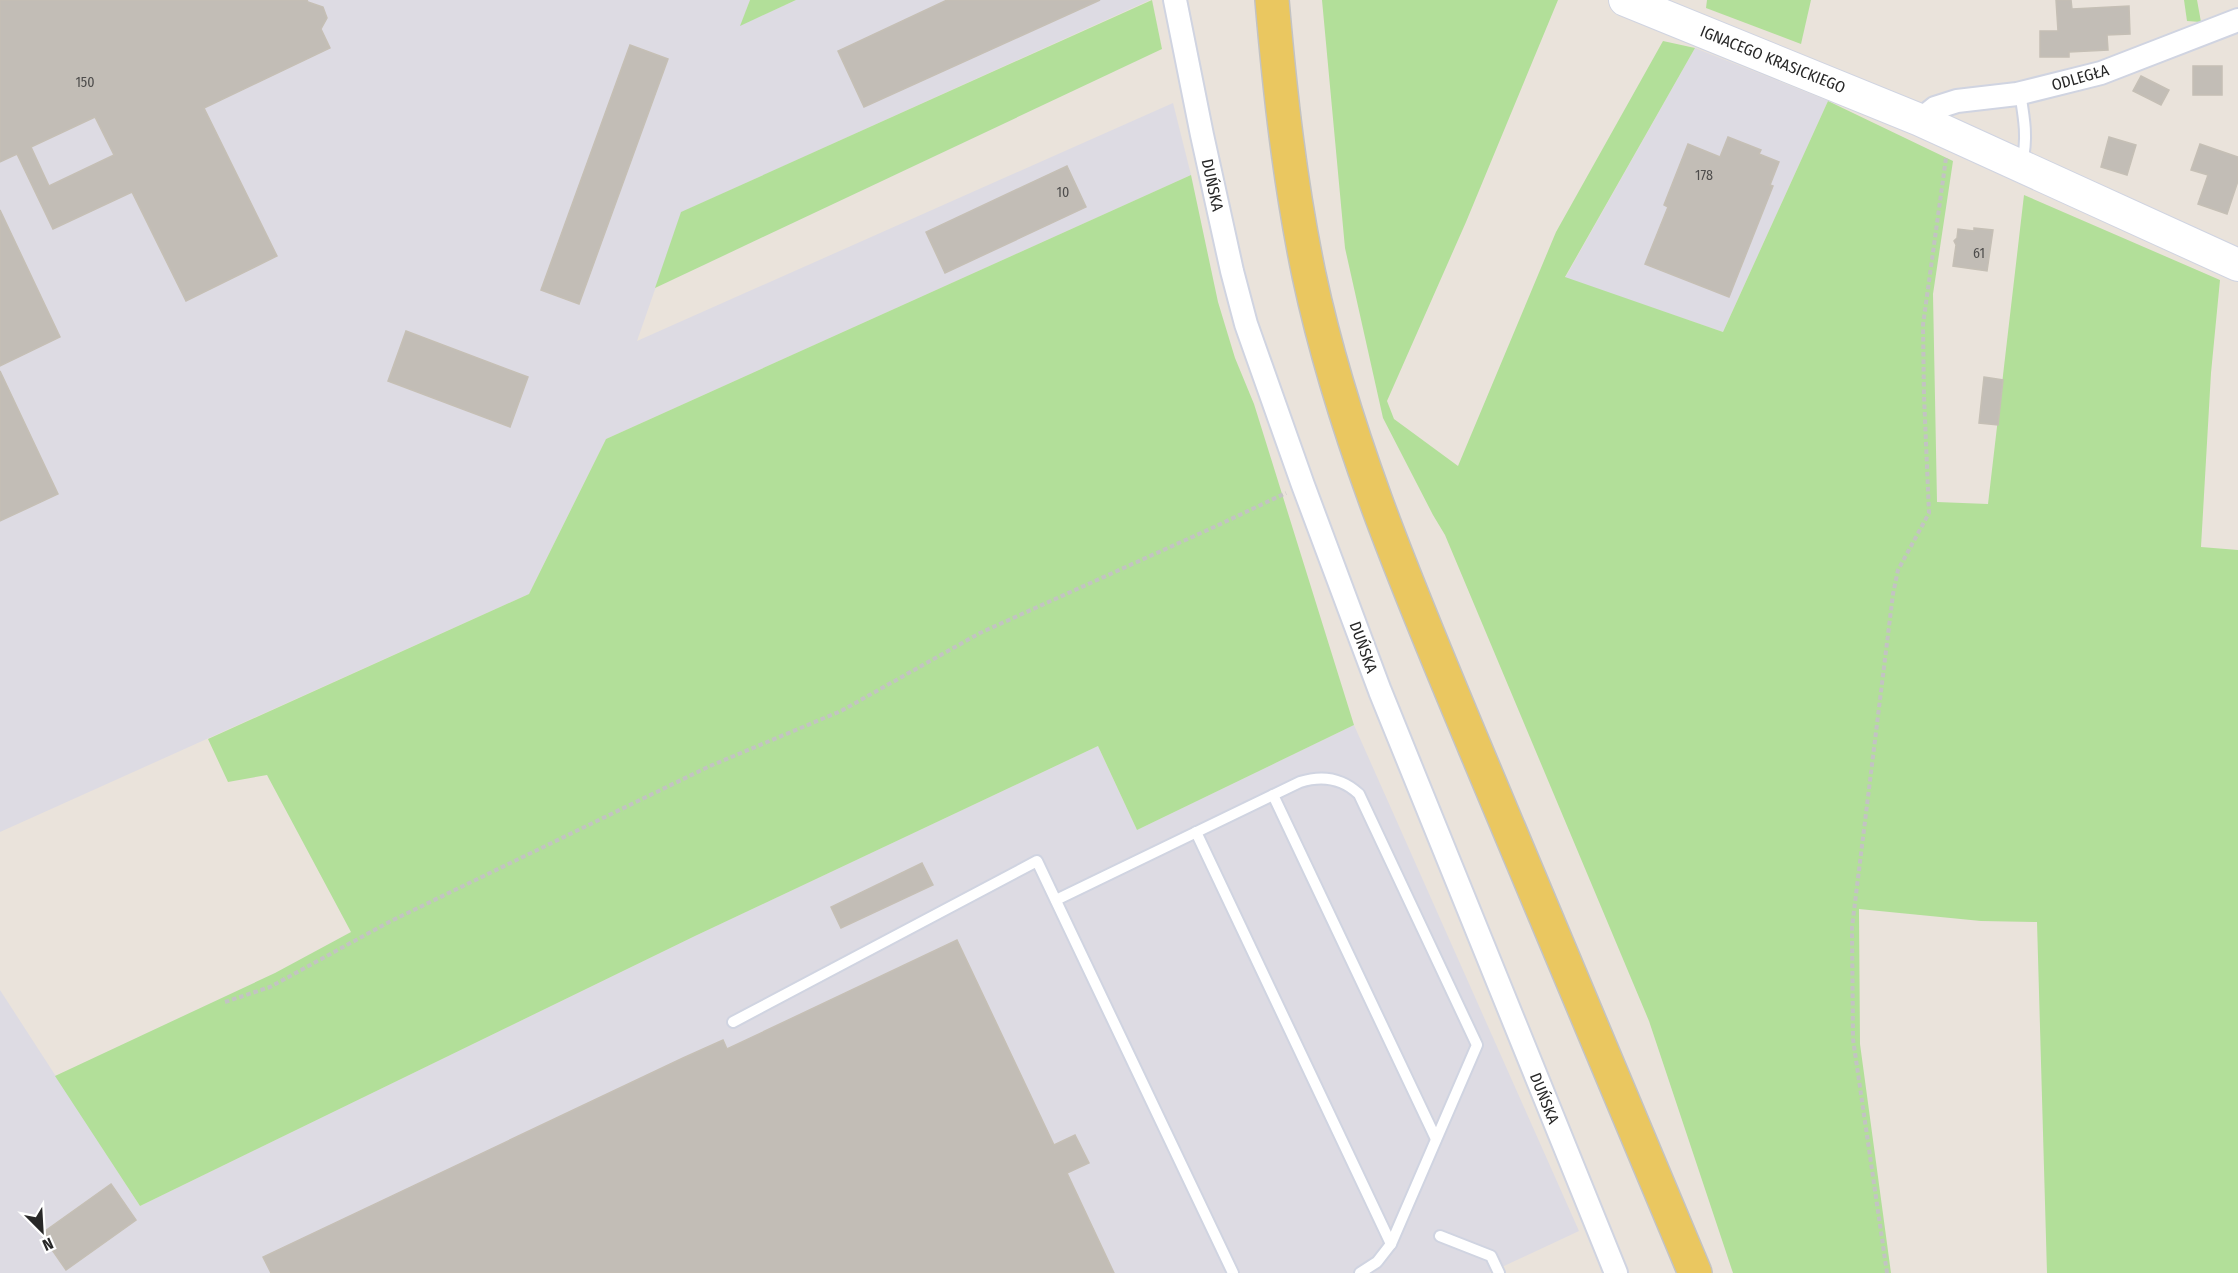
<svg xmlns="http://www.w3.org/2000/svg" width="2238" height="1273" font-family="'Fira Sans Condensed',sans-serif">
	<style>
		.industrial { fill: #dddbe3 }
		.green { fill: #b2df99 }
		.building { fill: #c2bdb6; stroke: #c5bfb5; stroke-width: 1.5; fill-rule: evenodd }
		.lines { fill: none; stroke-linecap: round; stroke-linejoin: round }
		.lane-casing { stroke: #d0d4e1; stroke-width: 14 }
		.street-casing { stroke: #d0d4e1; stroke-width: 26 }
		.secondary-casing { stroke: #d0d4e1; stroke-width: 34 }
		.primary-casing { stroke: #c3c3c3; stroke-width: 36 }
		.path { stroke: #c3c3c3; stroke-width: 4; stroke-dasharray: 4.5 3; stroke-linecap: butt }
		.lane { stroke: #fff; stroke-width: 10 }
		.street { stroke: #fff; stroke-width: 22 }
		.secondary { stroke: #fff; stroke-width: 32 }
		.primary { stroke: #eac760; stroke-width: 33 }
		.labels { text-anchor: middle; stroke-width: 4.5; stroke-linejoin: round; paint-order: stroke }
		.number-label { font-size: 14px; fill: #4e4d4c }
		.street-label { font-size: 16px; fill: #282828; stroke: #fff }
	</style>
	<rect width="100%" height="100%" fill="#eae3db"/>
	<g class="industrial">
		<path d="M0 0H750L741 25 796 0H1150L682 212 637 341 1173 103 1191 175 606 439 529 594 0 832Z"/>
		<path d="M1695 48 1828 101 1723 332 1565 278Z"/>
		<path d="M1354 725 1579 1231 1489 1273H0V990L140 1206 695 936 1098 746 1137 830Z"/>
	</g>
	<g class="green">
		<path d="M750 0H796L740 26Z"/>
		<path d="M1152 0 1162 49 655 288 681 212Z"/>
		<path d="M1322 0H1558L1466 222 1387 401 1394 419 1458 466 1556 232 1663 41 1695 48 1565 277 1723 332 1828 101 1953 161 1933 294 1937 502 1988 504 2024 195 2220 280 2211 373 2201 547 2238 550V1273H2047L2037 922 1981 921 1859 909 1860 1044 1891 1273H1733L1649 1021 1445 535 1433 515 1383 418 1345 248Z"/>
		<path d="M1707 0H1811L1801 44 1706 8Z"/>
		<path d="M2184 0H2197L2201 22 2187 21Z"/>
		<path d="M1191 175 1218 302 1235 358 1254 404 1354 725 1137 830 1098 746 695 936 140 1206 55 1076 275 973 351 932 267 775 228 782 208 739 529 594 606 439Z"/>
	</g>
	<g class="building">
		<path d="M0 0H307L308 2 323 7 327 18 321 29 330 48 204 108 277 256 186 301 132 192 53 229 17 154 0 162ZM95 117 114 155 49 186 31 147Z"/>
		<path d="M947 0H1100L864 107 838 51Z"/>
		<path d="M2056 0H2071L2072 9 2129 6 2130 34 2107 35 2108 50 2069 52V57H2040V31H2058Z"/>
		<path d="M630 45 668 59 579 304 541 290Z"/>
		<rect x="2193" y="66" width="29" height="29"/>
		<path d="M2141 76 2169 90 2161 105 2133 91Z"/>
		<path d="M1728 137 1761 150 1759 154 1779 162 1770 185 1773 186 1729 297 1645 264 1668 207 1664 205 1688 144 1720 157Z"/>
		<path d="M2109 137 2136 145 2127 175 2101 167Z"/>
		<path d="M2200 144 2238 157V181L2227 214 2198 204 2208 175 2191 170Z"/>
		<path d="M1067 166 1086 207 945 273 926 232Z"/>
		<path d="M0 210 60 337 0 366Z"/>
		<path d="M1974 228 1993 230 1987 271 1953 266 1956 245 1954 241 1957 238 1958 229 1974 231Z"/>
		<path d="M406 331 528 377 510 427 388 381Z"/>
		<path d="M0 371 58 494 0 521Z"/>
		<path d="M1984 377 2003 380 1998 425 1979 423Z"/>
		<path d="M922 863 933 885 841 928 831 907Z"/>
		<path d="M957 940 1054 1145 1075 1135 1089 1163 1067 1173 1114 1273H271L263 1257 683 1058 723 1040 727 1049Z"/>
		<path d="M111 1184 136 1220 66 1270 41 1234Z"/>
	</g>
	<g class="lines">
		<g class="lane-casing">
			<g id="lane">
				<path d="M2020 93C2024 117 2028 138 2022 162"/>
				<path d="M1273 795 1436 1139"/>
				<path d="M1196 832 1391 1244"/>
				<path d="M1056 900 1300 782C1322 775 1342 778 1359 794L1477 1045 1391 1244 1377 1262 1360 1273"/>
				<path d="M733 1022 1037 861 1233 1273"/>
				<path d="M1440 1236 1491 1256 1499 1273"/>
			</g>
		</g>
		<g class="street-casing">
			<g id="street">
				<path d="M1175 0 1202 135 1232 271 1246 324 1303 485 1380 691 1616 1273"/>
				<path d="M1920 120 1935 108 1957 101 2017 94 2101 73 2238 20"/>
			</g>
		</g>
		<g class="secondary-casing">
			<path id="secondary" d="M1625 0 1920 120 2238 265"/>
		</g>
		<g class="primary-casing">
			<path id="primary" d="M1272 0C1280 93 1290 184 1309 275 1344 439 1411 594 1475 748 1549 923 1622 1098 1695 1273"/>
		</g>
		<g class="path">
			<path d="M225 1002 270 987 389 922 710 766 841 711 980 633 1212 528 1286 493"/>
			<path d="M1887 1273 1853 1039 1852 927 1893 594 1898 570 1929 513 1924 396 1923 325 1946 158"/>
		</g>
		<use href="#lane" class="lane"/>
		<use href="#street" class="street"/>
		<use href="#secondary" class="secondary"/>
		<use href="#primary" class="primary"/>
	</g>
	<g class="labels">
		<g class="number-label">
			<text x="85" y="87">150</text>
			<text x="1704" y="180">178</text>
			<text x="1063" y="197">10</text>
			<text x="1979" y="258">61</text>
		</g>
		<g class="street-label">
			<text transform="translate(1773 59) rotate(22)" y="6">IGNACEGO KRASICKIEGO</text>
			<text transform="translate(2080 77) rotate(-16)" y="6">ODLEGŁA</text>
			<text transform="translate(1213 185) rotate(78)" y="6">DUŃSKA</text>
			<text transform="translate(1364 647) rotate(70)" y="6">DUŃSKA</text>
			<text transform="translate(1545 1098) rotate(68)" y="6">DUŃSKA</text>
		</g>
	</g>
	<g transform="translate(42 1231) rotate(156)" stroke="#ffffff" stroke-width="4.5" paint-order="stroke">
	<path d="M0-4.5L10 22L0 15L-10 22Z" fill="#282828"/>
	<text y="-9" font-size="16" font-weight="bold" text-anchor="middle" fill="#282828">N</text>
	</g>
</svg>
